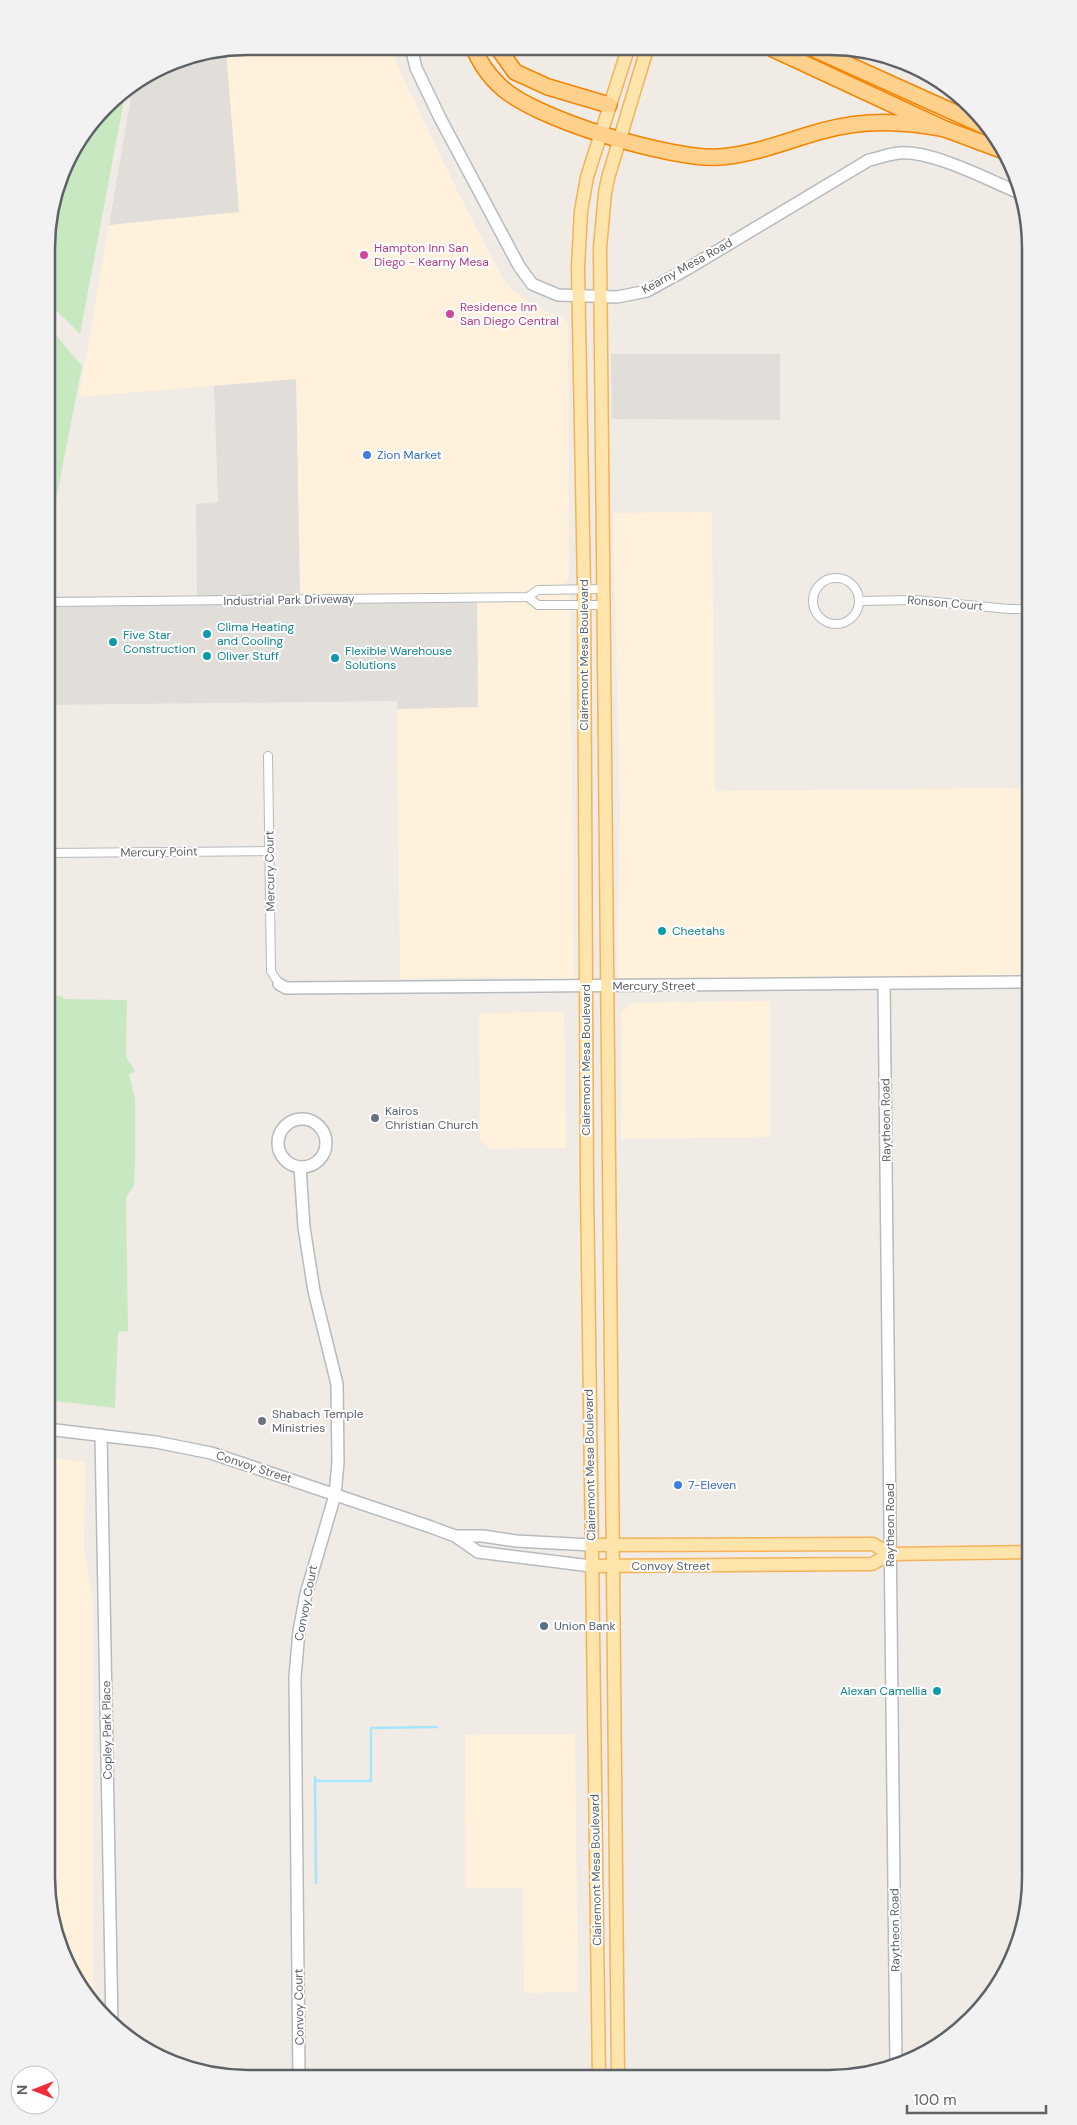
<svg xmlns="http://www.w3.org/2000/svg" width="1077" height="2125" font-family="'DM Sans',sans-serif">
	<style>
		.commercial { fill: #fff1db }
		.industrial { fill: #e1ded9 }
		.green { fill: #c7e8c1 }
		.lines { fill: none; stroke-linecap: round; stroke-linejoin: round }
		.stream { stroke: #a6e5ff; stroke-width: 2.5 }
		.street-casing { stroke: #b5b9bc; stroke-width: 10 }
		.secondary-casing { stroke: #b6bbbf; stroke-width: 14 }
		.primary-casing { stroke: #f6b258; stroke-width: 15 }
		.highway-casing { stroke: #f58400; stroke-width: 18 }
		.street { stroke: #fff; stroke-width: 8 }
		.secondary { stroke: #fff; stroke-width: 11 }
		.primary { stroke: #ffe5ab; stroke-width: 12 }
		.highway { stroke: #ffd18d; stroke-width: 15 }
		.hotel-dot { fill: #d1479c; stroke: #fff; stroke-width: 2 }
		.shop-dot { fill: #3f7fe0; stroke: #fff; stroke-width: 2 }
		.culture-dot { fill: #0f9aa8; stroke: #fff; stroke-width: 2 }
		.worship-dot { fill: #6b7280; stroke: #fff; stroke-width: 2 }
		.service-dot { fill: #5c6f8a; stroke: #fff; stroke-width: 2 }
		.labels { text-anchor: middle; stroke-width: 4; stroke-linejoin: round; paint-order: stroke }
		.hotel-label { font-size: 12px; fill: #b23c85; stroke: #fff; text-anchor: start }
		.street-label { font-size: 12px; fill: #5d6266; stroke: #fff }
		.shop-label { font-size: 12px; fill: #366cbe; stroke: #fff; text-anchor: start }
		.culture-label { font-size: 12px; fill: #0d838f; stroke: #fff; text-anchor: start }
		.worship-label { font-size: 12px; fill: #5b616d; stroke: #fff; text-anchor: start }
		.service-label { font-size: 12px; fill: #4e5e75; stroke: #fff; text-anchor: start }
		.rim { fill: none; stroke: #5d6266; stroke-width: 2.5 }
	</style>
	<rect width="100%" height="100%" fill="#f0ece5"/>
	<g class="commercial">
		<path d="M248 46 393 47 398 67 458 192 503 279 513 291 545 311 562 316 568 324 569 577 563 583 570 584 574 981 516 977 400 979 397 709 478 707 477 594 300 596 296 379 79 397 109 225 239 212 226 51Z"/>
		<path d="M712 512 715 791 1031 788V976L617 979 620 810 613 513Z"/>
		<path d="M770 1001V1137L621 1139V1013L630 1003Z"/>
		<path d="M564 1012 566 1148 490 1149 480 1139 479 1013Z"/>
		<path d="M47 1457 85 1462 84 1547 93 1605V2004L80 1989 57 1941 46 1877Z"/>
		<path d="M575 1734 578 1992 524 1993 523 1888H466L465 1735Z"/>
	</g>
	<g class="industrial">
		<path d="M226 51 239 212 109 225 133 85 171 62Z"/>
		<path d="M611 354H780V420L612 419Z"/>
		<path d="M296 379 300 596 477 593 478 707 397 709V701L47 705 48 596 197 598 196 504 218 502 214 386Z"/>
	</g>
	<g class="green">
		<path d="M126 89 80 334 57 311 48 306V222L67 159 115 97Z"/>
		<path d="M48 326 82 366 48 542Z"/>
		<path d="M47 996H62L64 999 127 1000 126 1057 135 1071 129 1075 135 1098V1163L134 1186 126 1197 128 1331 118 1332 115 1408 47 1400Z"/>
	</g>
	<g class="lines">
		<g class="stream">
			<path d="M315 1777 316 1883"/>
			<path d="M315 1781H371V1728L437 1727"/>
		</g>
		<g class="street-casing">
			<g id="street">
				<circle cx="836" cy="601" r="23"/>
				<path d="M528 597 538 605H604"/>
				<path d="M859 601 915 600 1009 609H1031"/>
				<path d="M50 602 528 597 538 590 604 589"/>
				<path d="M268 756 271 971 279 984"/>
				<path d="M47 853 270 851"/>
			</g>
		</g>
		<g class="secondary-casing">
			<g id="secondary">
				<path d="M411 47 416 68 440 118 519 266 532 284 558 295 617 297 647 291 687 269 869 160C879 158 889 154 899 153 933 150 990 181 1022 194"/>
				<path d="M279 984 286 988 1031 982"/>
				<path d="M884 984 896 2067"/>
				<circle cx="302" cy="1143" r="24"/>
				<path d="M47 1429 156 1442 211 1453 431 1527 455 1536 478 1552 591 1566"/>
				<path d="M101 1435 112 2025"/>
				<path d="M455 1536H483L516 1541 591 1545"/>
				<path d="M299 2077 295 1677 299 1631 306 1594 335 1495 338 1462 337 1384 314 1291 304 1227 300 1167"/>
			</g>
		</g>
		<g class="primary-casing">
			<g id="primary">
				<path d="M591 1545 873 1544 890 1554"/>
				<path d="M591 1566 872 1564 890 1554 1030 1552"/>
				<path d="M599 2078 587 1184 584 589 578 268 581 211 587 177 628 49"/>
				<path d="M618 2078 600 248 605 193 608 178 647 49"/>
			</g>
		</g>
		<g class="highway-casing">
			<g id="highway">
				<path d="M474 48C478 60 489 76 499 85 532 119 672 160 719 157 754 155 788 140 822 131 864 119 904 121 945 129"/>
				<path d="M498 48 515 72 548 87 609 105"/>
				<path d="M773 49 945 129 1004 151"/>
				<path d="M816 50 991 129"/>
			</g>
		</g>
		<use href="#street" class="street"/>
		<use href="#secondary" class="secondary"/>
		<use href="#primary" class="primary"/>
		<use href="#highway" class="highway"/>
	</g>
	<g class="hotel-dot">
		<circle cx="364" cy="255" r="5"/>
		<circle cx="450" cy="314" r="5"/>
	</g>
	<g class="shop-dot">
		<circle cx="367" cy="455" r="5"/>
		<circle cx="678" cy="1485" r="5"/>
	</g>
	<g class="culture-dot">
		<circle cx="207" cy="634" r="5"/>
		<circle cx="113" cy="642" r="5"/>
		<circle cx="207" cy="656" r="5"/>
		<circle cx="335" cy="658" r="5"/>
		<circle cx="662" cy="931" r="5"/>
		<circle cx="937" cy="1691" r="5"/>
	</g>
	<g class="worship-dot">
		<circle cx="375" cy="1118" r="5"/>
		<circle cx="262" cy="1421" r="5"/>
	</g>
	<circle class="service-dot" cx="544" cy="1626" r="5"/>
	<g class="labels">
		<g class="hotel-label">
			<text x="374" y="252">Hampton Inn San<tspan x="374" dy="14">Diego - Kearny Mesa</tspan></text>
			<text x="460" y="311">Residence Inn<tspan x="460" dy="14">San Diego Central</tspan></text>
		</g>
		<g class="street-label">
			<text transform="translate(687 266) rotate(-29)" y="4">Kearny Mesa Road</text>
			<text transform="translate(289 600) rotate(-1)" y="4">Industrial Park Driveway</text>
			<text transform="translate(945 603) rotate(5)" y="4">Ronson Court</text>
			<text transform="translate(584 655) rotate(-90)" y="4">Clairemont Mesa Boulevard</text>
			<text transform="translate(159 852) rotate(-1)" y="4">Mercury Point</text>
			<text transform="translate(270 871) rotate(-91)" y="4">Mercury Court</text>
			<text x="654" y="990">Mercury Street</text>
			<text transform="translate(586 1060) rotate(-90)" y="4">Clairemont Mesa Boulevard</text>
			<text transform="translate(886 1120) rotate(-91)" y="4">Raytheon Road</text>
			<text transform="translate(590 1465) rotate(-91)" y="4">Clairemont Mesa Boulevard</text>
			<text transform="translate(254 1467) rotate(18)" y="4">Convoy Street</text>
			<text transform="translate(890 1525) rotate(-90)" y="4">Raytheon Road</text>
			<text x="671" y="1570">Convoy Street</text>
			<text transform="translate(306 1603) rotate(-79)" y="4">Convoy Court</text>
			<text transform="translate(107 1730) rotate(-91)" y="4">Copley Park Place</text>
			<text transform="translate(596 1870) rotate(-91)" y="4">Clairemont Mesa Boulevard</text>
			<text transform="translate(895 1930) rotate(-91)" y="4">Raytheon Road</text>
			<text transform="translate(299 2007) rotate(-91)" y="4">Convoy Court</text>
		</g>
		<g class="shop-label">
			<text x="377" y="459">Zion Market</text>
			<text x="688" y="1489">7-Eleven</text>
		</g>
		<g class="culture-label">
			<text x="217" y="631">Clima Heating<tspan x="217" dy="14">and Cooling</tspan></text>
			<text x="123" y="639">Five Star<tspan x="123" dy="14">Construction</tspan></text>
			<text x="345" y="655">Flexible Warehouse<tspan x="345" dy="14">Solutions</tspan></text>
			<text x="217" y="660">Oliver Stuff</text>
			<text x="672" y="935">Cheetahs</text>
			<text x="927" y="1695" text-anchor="end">Alexan Camellia</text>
		</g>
		<g class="worship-label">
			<text x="385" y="1115">Kairos<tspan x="385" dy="14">Christian Church</tspan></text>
			<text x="272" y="1418">Shabach Temple<tspan x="272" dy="14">Ministries</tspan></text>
		</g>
		<g class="service-label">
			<text x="554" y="1630">Union Bank</text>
		</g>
	</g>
	<path d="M0 0H1077V2125H0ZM248 55H829A193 193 0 0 1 1022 248V1877A193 193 0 0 1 829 2070H248A193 193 0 0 1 55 1877V248A193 193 0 0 1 248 55Z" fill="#f2f2f3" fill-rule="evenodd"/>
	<path class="rim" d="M248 55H829A193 193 0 0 1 1022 248V1877A193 193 0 0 1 829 2070H248A193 193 0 0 1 55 1877V248A193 193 0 0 1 248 55Z"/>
	<g transform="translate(35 2090) rotate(270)"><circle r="24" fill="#ffffff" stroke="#bec0c2"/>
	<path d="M0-4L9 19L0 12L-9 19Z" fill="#ee2c3a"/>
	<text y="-8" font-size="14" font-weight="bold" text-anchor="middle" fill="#5d6266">N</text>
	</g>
	<path d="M907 2105v8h139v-8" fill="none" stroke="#5d6266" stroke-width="2.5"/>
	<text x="914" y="2105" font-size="15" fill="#5d6266" stroke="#ffffff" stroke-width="4" paint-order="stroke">100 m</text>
</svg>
